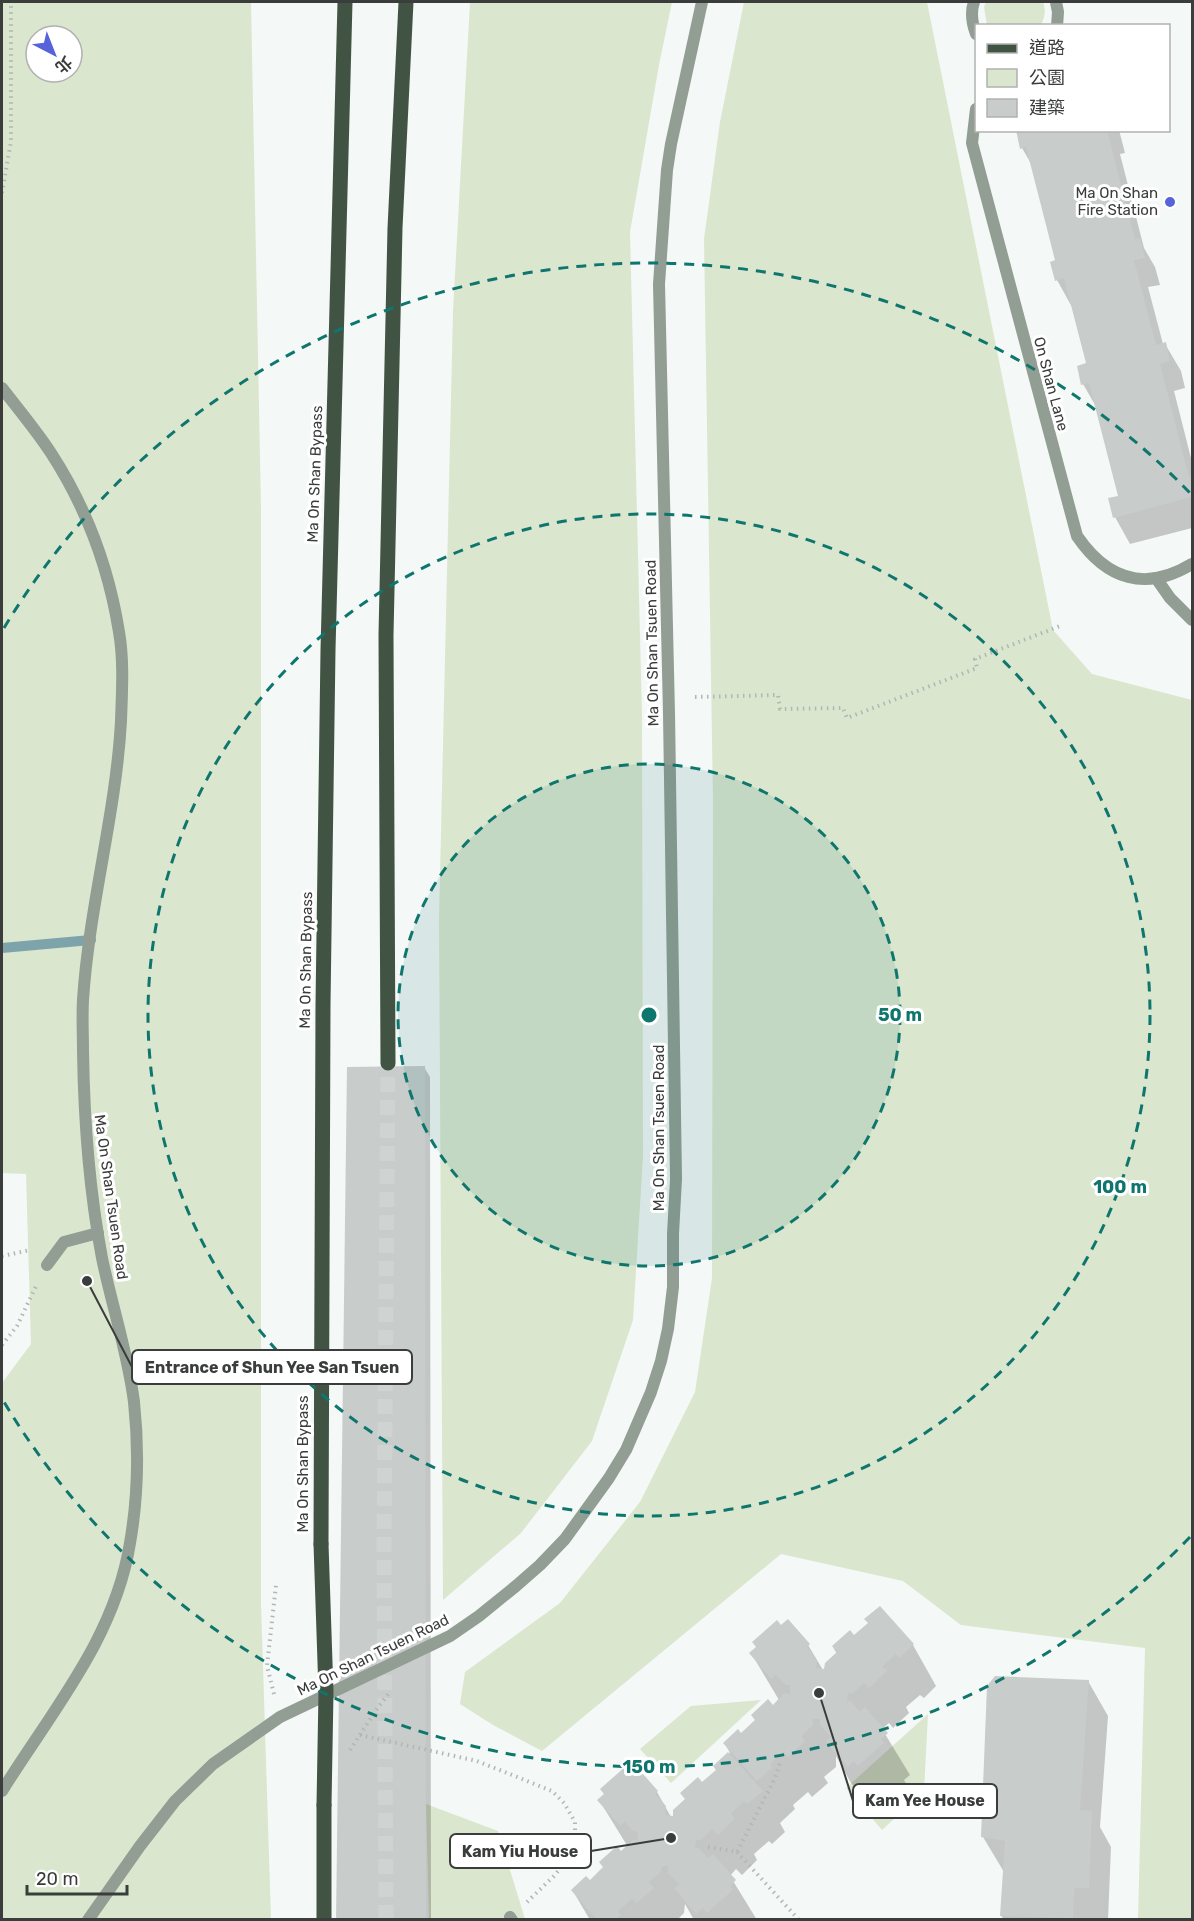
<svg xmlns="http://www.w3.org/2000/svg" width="1194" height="1921" font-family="Rubik,'Noto Sans TC',sans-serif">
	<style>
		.green { fill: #dbe6cf; fill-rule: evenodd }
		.shadow { fill: #0003 }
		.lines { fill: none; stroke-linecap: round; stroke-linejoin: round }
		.stream { stroke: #7ea4ab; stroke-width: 10 }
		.building { fill: #c8cccb }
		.primary-tunnel { stroke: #cfd3d1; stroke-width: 15; stroke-dasharray: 15 8; stroke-linecap: butt }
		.path { stroke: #b2b6b4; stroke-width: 4; stroke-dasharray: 1.5 4.5; stroke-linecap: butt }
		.lane { stroke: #929d93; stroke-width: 12 }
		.street { stroke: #929d93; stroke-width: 12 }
		.primary { stroke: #415444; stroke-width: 15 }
		.primary-bridge { stroke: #415444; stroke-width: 15 }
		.ring { fill: none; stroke: #0f766e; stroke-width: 3; stroke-dasharray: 10 8 }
		.poi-dot { fill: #5663da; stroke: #fff; stroke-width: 2 }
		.labels { text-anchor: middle; stroke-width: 6; stroke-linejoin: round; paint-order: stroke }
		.poi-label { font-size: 15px; fill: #3b3d3c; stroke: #fff; text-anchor: end }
		.street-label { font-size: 15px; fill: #3b3d3c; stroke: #fff }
		.centre { fill: #0f766e; stroke: #fff; stroke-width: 3 }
		.ring-label { font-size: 18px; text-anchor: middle; font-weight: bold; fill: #0f766e; stroke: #fff; stroke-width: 6; stroke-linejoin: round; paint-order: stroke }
		.leader { fill: none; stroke: #3b3d3c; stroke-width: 2 }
		.callout-dot { fill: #3b3d3c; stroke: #fff; stroke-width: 2 }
		.callout { fill: #fff; stroke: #3b3d3c; stroke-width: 2 }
		.callout-label { font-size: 16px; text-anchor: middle; font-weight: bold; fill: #3b3d3c }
	</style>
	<rect width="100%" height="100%" fill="#f4f8f6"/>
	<g class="green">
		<path d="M2 2H251L261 509V1603L271 1919H2V1383L31 1344 26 1174 2 1173ZM36 36H72V72H36Z"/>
		<path d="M470 2H672L659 65 630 232 642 716 643 1156 633 1320 592 1441 521 1533 443 1600 439 919 453 311Z"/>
		<path d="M744 2H927L1053 630 1092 674 1192 700V1919H1138L1145 1648 961 1625 903 1581 781 1554 542 1751 493 1725 460 1704 465 1672 560 1603 640 1502 695 1392 712 1278 713 802 704 239 720 122Z"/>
		<path d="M986 2H1043C1046 10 1045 17 1041 25H987L984 7Z"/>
		<path d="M761 1700 671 1783 640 1749 691 1706Z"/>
		<path d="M928 1714 924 1791 882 1830 846 1788Z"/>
		<path d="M426 1804 498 1831 525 1919H429Z"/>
	</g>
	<g class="shadow">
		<path d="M1017 130H1119L1125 153 1120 154 1144 248 1155 267 1160 285 1148 287 1163 344H1165L1181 371 1185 388 1174 391 1192 462V528L1130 544 1115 517 1120 497 1098 410 1083 384 1087 364 1072 307 1057 280V262L1033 167 1022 148Z"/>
		<path d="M424 1067 430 1077 431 1920H338Z"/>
		<path d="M854 1637 913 1645 936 1686 924 1698 920 1695 906 1707 909 1713 893 1728 889 1723 882 1729 910 1775 904 1780 907 1785 883 1806 879 1801 872 1807 851 1783 836 1756V1767L824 1777 828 1783 812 1797 808 1792 793 1805 795 1809 780 1823 785 1832 772 1844 769 1841 754 1854 757 1860 742 1875 736 1869 730 1876 757 1920H694L685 1904 684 1913 677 1920H590L573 1891 589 1882 628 1847 599 1800 636 1768 657 1792 671 1817H674L702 1784 717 1771 715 1766 730 1753 725 1744 741 1735 756 1722 753 1716 773 1707 779 1700 751 1653 808 1645 823 1670 825 1671 837 1654 833 1647Z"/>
		<path d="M1088 1681 1108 1716 1100 1827 1111 1847 1108 1920H1004L1001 1915 1004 1872 983 1837Z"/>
	</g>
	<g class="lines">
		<path class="stream" d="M2 948 91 940"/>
	</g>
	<g class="building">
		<path d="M1016 130H1107L1135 239 1140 238 1145 258 1134 260 1156 345 1166 342 1170 361 1160 364 1189 477 1192 476V497L1113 518 1108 498 1118 496 1089 383 1081 385 1077 366 1086 363 1064 278 1055 281 1050 262 1055 260 1026 147 1020 149Z"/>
		<path d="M425 1066 426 1920H336L347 1067Z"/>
		<path d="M880 1606 914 1644 899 1658 896 1654 882 1667 887 1671 869 1688 864 1683 852 1694 848 1693 847 1701H851L860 1712 865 1707 888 1733 881 1739 884 1743 858 1766 854 1761 848 1767 826 1742 831 1737 820 1725V1719H813V1725L801 1736 805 1741 788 1757 783 1752 770 1764 772 1768 757 1781 723 1743 738 1729 741 1733 755 1720 751 1715 768 1699 773 1705 784 1693 790 1694V1685H785L776 1675 771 1679 749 1653 756 1647 752 1642 777 1620 781 1625 788 1619 810 1644 807 1647 817 1660 816 1668 824 1669 825 1663 837 1652 832 1646 850 1630 854 1635 868 1623 864 1619Z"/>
		<path d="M995 1676 1089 1680 1080 1810 1092 1811 1089 1888H1074L1073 1918 1000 1916 1005 1841 981 1837 987 1686Z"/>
		<path d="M728 1752 763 1791 747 1804 744 1801 731 1814 735 1818 718 1835 712 1829 701 1840H696L695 1848H699L708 1858 713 1854 736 1880 730 1886 733 1890 707 1913 703 1908 696 1914 674 1888 679 1884 668 1873V1866H662L661 1872 649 1882 654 1888 636 1904 632 1899 618 1911 621 1915 615 1920H597L571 1890 586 1876 590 1880 603 1867 599 1862 617 1846 621 1851 633 1840H638V1832L633 1831 625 1822 620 1826 597 1800 604 1794 600 1789 625 1767 629 1772 636 1766 658 1791 655 1794 666 1806 665 1815 673 1816V1810L685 1799 680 1793 698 1777 702 1782 716 1770 713 1766Z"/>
	</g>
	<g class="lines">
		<path class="primary-tunnel" d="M386 1920 384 1548 388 1063"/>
		<g class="path">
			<path d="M2 193 11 141V2"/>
			<path d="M695 697 778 695 780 709 843 708 847 718 977 668 975 659 1060 626"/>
			<path d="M2 1256 30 1250"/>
			<path d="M2 1345 17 1326 37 1284"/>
			<path d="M274 1694 267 1666 276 1585"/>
			<path d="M360 1735 477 1761 552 1791 564 1803 575 1822V1843L568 1859 554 1876 526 1903"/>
			<path d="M350 1750 379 1706 390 1692"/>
			<path d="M708 1847 737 1852 775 1778 780 1763"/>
			<path d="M737 1852 799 1920"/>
		</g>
		<g class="lane">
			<path d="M1156 578 1170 598 1192 620"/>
			<path d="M47 1265 64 1242 98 1233"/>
			<path d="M510 1917 512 1920"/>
		</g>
		<g class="street">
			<path d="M974 2C970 13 972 23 976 34"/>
			<path d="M1056 2 1058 12 1057 26"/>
			<path d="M976 109 972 143 1077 536C1107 580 1146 592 1192 564"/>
			<path d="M2 388C19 410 36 430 51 453 86 507 109 569 119 632 124 661 122 691 121 721 116 814 89 906 83 1000 82 1017 83 1034 83 1051 84 1121 89 1189 102 1258 112 1306 128 1354 134 1402 139 1449 138 1497 130 1543 115 1638 51 1712 2 1791"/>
			<path d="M88 1920 140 1846 175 1801 213 1764 280 1717 450 1636 479 1616 516 1586 540 1565 565 1539 609 1478 626 1450 651 1392 661 1361 668 1329 673 1287V1234L676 1179 669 713 659 284 667 170 671 144 702 2"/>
		</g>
		<g class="primary">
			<path d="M388 1063 386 635 395 228 406 2"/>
			<path d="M321 1544 323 1005 328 650 345 2"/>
			<path d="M324 1920V1805"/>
		</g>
		<path class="primary-bridge" d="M321 1544 326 1692 324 1805"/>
	</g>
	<circle cx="649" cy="1015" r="251" fill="#0f766e" fill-opacity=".12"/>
	<g class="ring">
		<circle cx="649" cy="1015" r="251"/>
		<circle cx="649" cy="1015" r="501"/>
		<path d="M1190 1537A752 752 0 0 1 4 1402M4 628A752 752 0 0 1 1190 493"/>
	</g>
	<circle class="poi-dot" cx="1170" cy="202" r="6"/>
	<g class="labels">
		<g class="poi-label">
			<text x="1158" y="198">Ma On Shan<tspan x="1158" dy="17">Fire Station</tspan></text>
		</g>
		<g class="street-label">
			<text transform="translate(1051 384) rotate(75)" y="5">On Shan Lane</text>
			<text transform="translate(315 474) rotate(-88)" y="5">Ma On Shan Bypass</text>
			<text transform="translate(652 643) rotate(-91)" y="5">Ma On Shan Tsuen Road</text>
			<text transform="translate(306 960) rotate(-89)" y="5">Ma On Shan Bypass</text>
			<text transform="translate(659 1128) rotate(-90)" y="5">Ma On Shan Tsuen Road</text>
			<text transform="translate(111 1197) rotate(82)" y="5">Ma On Shan Tsuen Road</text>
			<text transform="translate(303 1464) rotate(-90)" y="5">Ma On Shan Bypass</text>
			<text transform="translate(373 1655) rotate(-26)" y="5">Ma On Shan Tsuen Road</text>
		</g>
	</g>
	<circle cx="649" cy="1015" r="9" class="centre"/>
	<g class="ring-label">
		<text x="900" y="1021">50 m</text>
		<text x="1120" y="1193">100 m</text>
		<text x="649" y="1773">150 m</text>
	</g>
	<path class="leader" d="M87 1281L132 1367M819 1693L853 1801M671 1838L591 1851"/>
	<g class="callout-dot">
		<circle cx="87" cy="1281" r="6"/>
		<circle cx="819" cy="1693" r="6"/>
		<circle cx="671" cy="1838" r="6"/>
	</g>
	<g class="callout">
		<rect x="132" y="1350" width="280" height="34" rx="6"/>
		<rect x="853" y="1784" width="144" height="34" rx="6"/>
		<rect x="450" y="1834" width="141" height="34" rx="6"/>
	</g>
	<g class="callout-label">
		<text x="272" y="1373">Entrance of Shun Yee San Tsuen</text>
		<text x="925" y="1806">Kam Yee House</text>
		<text x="520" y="1857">Kam Yiu House</text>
	</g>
	<rect width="1194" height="1921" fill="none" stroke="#3b3d3c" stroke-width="6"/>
	<rect x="975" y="24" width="195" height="108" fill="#ffffff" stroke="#b1b1b1" stroke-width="1.5"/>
	<rect x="987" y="44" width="30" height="9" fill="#415444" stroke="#b1b1b1" stroke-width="1.5"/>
	<text x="1029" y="54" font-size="18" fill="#3b3d3c">道路</text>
	<rect x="987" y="69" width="30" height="18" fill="#dbe6cf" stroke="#b1b1b1" stroke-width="1.5"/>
	<text x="1029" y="84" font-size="18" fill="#3b3d3c">公園</text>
	<rect x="987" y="99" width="30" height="18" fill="#c8cccb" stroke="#b1b1b1" stroke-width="1.5"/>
	<text x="1029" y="114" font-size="18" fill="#3b3d3c">建築</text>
	<g transform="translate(54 54) rotate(138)"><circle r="28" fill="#ffffff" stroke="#b1b1b1" stroke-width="1.5"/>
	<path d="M0-4.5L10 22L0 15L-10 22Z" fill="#5663da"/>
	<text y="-9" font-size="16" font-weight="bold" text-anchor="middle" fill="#3b3d3c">北</text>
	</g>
	<path d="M27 1885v9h100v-9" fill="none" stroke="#3b3d3c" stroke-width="3"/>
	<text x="36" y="1885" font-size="18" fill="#3b3d3c" stroke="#ffffff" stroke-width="4.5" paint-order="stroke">20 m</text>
</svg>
